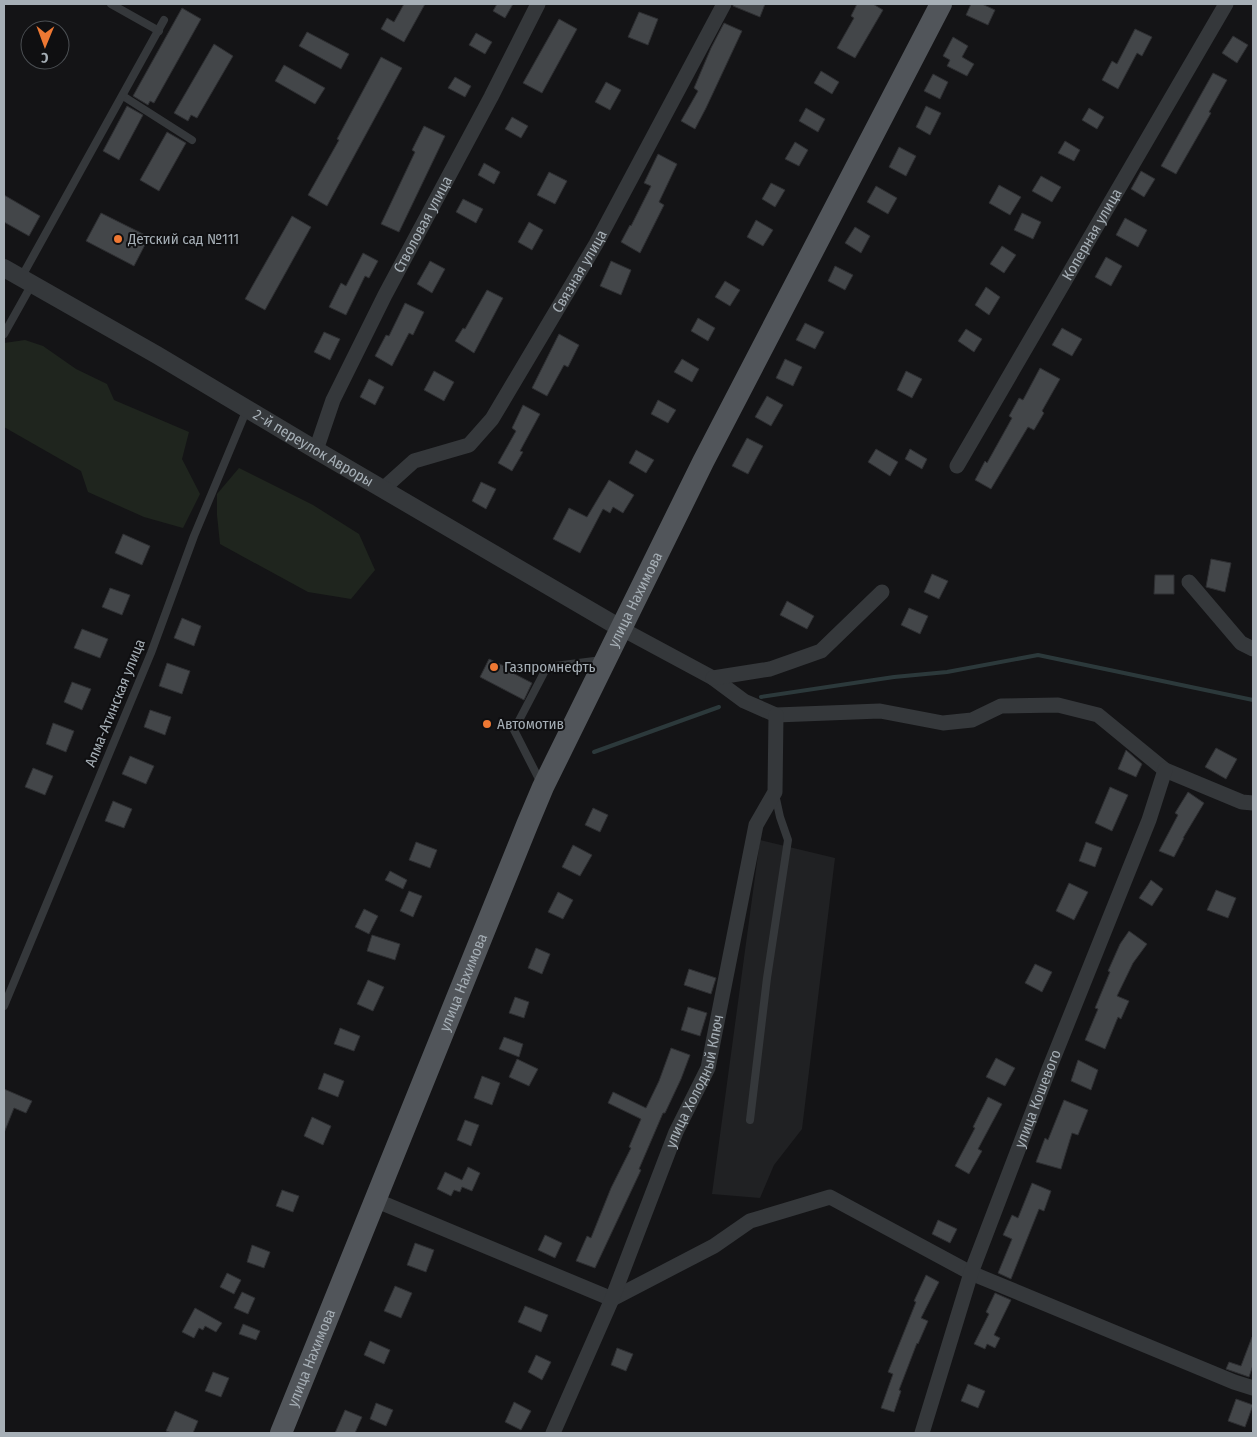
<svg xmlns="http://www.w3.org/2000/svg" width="1257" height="1437" font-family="'Fira Sans Condensed',sans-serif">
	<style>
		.built { fill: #202123 }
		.green { fill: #1f251e }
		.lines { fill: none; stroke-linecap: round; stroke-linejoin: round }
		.stream { stroke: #2c393b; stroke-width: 4 }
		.building { fill: #434649; stroke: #2e2f32 }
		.service { stroke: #35383b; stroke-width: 8 }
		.minor { stroke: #35383b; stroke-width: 15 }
		.tertiary { stroke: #35383b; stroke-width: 18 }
		.primary { stroke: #51555a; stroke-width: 22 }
		.poi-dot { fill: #ee7833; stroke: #0f0f11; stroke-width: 2 }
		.labels { text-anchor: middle; stroke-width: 4; stroke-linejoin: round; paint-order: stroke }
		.street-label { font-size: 15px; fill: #a6afb6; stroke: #0f0f11 }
		.poi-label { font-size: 15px; fill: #a6afb6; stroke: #0f0f11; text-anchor: start }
	</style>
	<rect width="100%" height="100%" fill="#141416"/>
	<path class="built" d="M760 840 835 858 802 1129 774 1165 760 1198 712 1194Z"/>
	<g class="green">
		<path d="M25 340 43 346 76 369 107 384 114 400 189 432 182 459 200 494 183 528 144 517 88 492 81 471 4 427V343Z"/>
		<path d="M239 468 313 505 359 534 375 570 351 599 308 592 220 544 217 515V494Z"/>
	</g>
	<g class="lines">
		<g class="stream">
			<path d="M761 697 894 677 947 672 1038 655 1253 700"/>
			<path d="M594 752 719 707"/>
		</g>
	</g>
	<g class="building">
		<path d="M404 4H425L404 42 381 29 387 18 394 22Z"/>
		<path d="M497 4H513L505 18 493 11Z"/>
		<path d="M733 4H765L760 17 733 6Z"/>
		<path d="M857 4H873L883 10 855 58 837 48 854 18 851 16Z"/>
		<path d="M971 4H982L995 10 988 25 966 15Z"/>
		<path d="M182 8 201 19 154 103 150 101 148 105 133 96Z"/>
		<path d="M639 12 658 19 648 45 628 37Z"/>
		<path d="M559 19 577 29 542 93 523 83Z"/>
		<path d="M724 23 742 31 706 108 695 129 681 121 698 91 694 88 711 48Z"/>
		<path d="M1135 29 1152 37 1142 56 1137 53 1118 89 1102 80 1112 61 1117 64Z"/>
		<path d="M307 32 349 54 341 69 299 46Z"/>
		<path d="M476 33 492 42 485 54 469 45Z"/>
		<path d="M1233 36 1248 45 1237 63 1222 53Z"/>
		<path d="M953 37 968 46 962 57 974 64 967 76 947 66 950 60 943 56Z"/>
		<path d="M214 44 233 56 197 118 191 115 188 121 174 113Z"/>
		<path d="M381 57 402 68 327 206 308 195 339 140 337 139Z"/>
		<path d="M284 65 325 88 315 104 275 81Z"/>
		<path d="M821 71 839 82 832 94 814 83Z"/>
		<path d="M1213 73 1227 80 1209 112 1211 113 1176 174 1161 166Z"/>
		<path d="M933 74 948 82 940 99 924 91Z"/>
		<path d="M455 77 471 86 465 97 448 88Z"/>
		<path d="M606 82 621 90 610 110 595 102Z"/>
		<path d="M127 106 143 115 119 160 103 151Z"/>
		<path d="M926 106 941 113 930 135 916 127Z"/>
		<path d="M806 108 825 119 818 132 799 121Z"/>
		<path d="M1089 108 1104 117 1097 129 1082 120Z"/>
		<path d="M512 117 528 126 521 138 505 129Z"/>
		<path d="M424 126 445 136 399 232 381 224 415 152 412 150Z"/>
		<path d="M167 132 186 143 159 191 140 180Z"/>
		<path d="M1065 141 1080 150 1074 161 1058 153Z"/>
		<path d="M795 142 808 150 799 166 785 159Z"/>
		<path d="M899 147 916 156 906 176 889 167Z"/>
		<path d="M658 154 677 164 659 202 664 205 640 253 621 242 630 225 631 226 651 186 644 183Z"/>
		<path d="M484 163 500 172 494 184 478 175Z"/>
		<path d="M1141 171 1155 179 1144 197 1131 189Z"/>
		<path d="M549 172 567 181 555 204 537 195Z"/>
		<path d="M1041 176 1061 187 1052 202 1032 191Z"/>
		<path d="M771 183 785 190 775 207 762 199Z"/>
		<path d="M999 185 1021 197 1010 215 989 203Z"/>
		<path d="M876 186 897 198 888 214 867 202Z"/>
		<path d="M4 195 40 216 29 236 4 222Z"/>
		<path d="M463 199 483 209 476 223 456 212Z"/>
		<path d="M101 213 149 237 134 266 86 241Z"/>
		<path d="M1022 213 1041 222 1033 239 1014 230Z"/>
		<path d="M292 216 311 227 265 310 245 299Z"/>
		<path d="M1125 218 1147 230 1138 247 1116 235Z"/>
		<path d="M756 220 773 230 763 246 747 237Z"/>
		<path d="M529 222 543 230 532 250 518 242Z"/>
		<path d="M855 227 870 236 861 253 845 243Z"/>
		<path d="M1002 246 1016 255 1004 273 990 264Z"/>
		<path d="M363 253 378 261 369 278 365 276 346 315 329 307 341 283 346 286Z"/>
		<path d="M1106 257 1122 266 1111 286 1095 277Z"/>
		<path d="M430 261 445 269 432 293 417 284Z"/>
		<path d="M611 261 631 270 621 295 600 286Z"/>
		<path d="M835 266 853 275 845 290 828 281Z"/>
		<path d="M725 281 740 290 730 306 715 297Z"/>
		<path d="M986 287 1000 297 989 315 975 305Z"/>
		<path d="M487 290 503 298 474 353 455 341 463 328 465 329Z"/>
		<path d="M405 303 424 312 413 335 409 333 392 366 375 356 386 335 389 336Z"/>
		<path d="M698 318 715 328 708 341 691 331Z"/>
		<path d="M805 323 824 332 815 349 796 340Z"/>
		<path d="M1062 328 1082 339 1072 356 1052 345Z"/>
		<path d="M966 329 982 339 974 352 958 341Z"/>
		<path d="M324 332 340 339 330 360 314 352Z"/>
		<path d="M559 334 579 345 568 367 564 365 547 396 532 388Z"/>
		<path d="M682 359 699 369 692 382 674 372Z"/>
		<path d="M785 359 802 367 793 386 776 378Z"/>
		<path d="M1040 368 1060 379 1042 411 1044 413 1034 430 1028 427 991 489 975 480 985 461 987 463 1012 418 1009 416 1019 398 1023 400Z"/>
		<path d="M434 371 454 382 444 401 424 390Z"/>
		<path d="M906 371 922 379 912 398 897 390Z"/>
		<path d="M369 379 384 387 375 405 360 397Z"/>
		<path d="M767 396 783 405 771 426 755 417Z"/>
		<path d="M658 400 676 410 668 423 651 414Z"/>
		<path d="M523 405 540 414 520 451 523 452 512 471 498 463 516 431 512 428Z"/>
		<path d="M747 438 763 446 748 474 732 466Z"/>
		<path d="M876 449 898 462 890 476 868 462Z"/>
		<path d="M910 449 927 459 922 469 905 459Z"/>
		<path d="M636 450 654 460 646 473 629 463Z"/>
		<path d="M609 480 634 495 623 513 613 507 610 513 603 509 580 553 553 539 569 508 587 517Z"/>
		<path d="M481 482 496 489 486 509 472 501Z"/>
		<path d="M123 534 150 546 142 565 115 553Z"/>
		<path d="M1211 559 1231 563 1225 592 1206 587Z"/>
		<path d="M932 574 948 581 939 599 924 592Z"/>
		<path d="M1155 575H1174V594H1154Z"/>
		<path d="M110 588 130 595 122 615 102 607Z"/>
		<path d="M787 601 814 616 807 629 780 615Z"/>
		<path d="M909 608 928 616 920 634 901 625Z"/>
		<path d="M182 618 201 626 194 646 174 638Z"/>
		<path d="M82 629 108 639 100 658 74 648Z"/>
		<path d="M489 659 504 666 503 668 532 683 524 700 480 677Z"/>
		<path d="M167 663 190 671 182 694 159 686Z"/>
		<path d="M72 682 91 689 82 710 64 702Z"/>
		<path d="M150 710 171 717 165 735 144 727Z"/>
		<path d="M53 723 74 731 66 752 46 744Z"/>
		<path d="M1216 748 1237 759 1226 779 1205 767Z"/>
		<path d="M1126 750 1142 764 1136 777 1118 769Z"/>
		<path d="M130 756 154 766 146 784 122 774Z"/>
		<path d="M33 768 53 776 45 795 25 787Z"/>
		<path d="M1110 787 1128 795 1112 831 1095 823Z"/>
		<path d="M1188 792 1204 803 1183 838H1184L1174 857 1159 851 1178 815 1175 813Z"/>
		<path d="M113 801 132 809 124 828 105 821Z"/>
		<path d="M593 808 608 815 600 832 585 825Z"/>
		<path d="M416 842 437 850 430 868 409 860Z"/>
		<path d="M1086 842 1102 848 1095 867 1079 861Z"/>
		<path d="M573 845 592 855 580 876 562 867Z"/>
		<path d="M390 871 407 880 403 889 385 880Z"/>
		<path d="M1151 880 1163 889 1152 906 1139 898Z"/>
		<path d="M1069 883 1088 892 1074 920 1056 911Z"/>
		<path d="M1216 890 1236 898 1228 918 1207 910Z"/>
		<path d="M409 891 422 896 413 917 400 911Z"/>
		<path d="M558 892 573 900 563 919 548 912Z"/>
		<path d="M364 909 378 916 369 934 355 927Z"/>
		<path d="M1129 931 1147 944 1133 963 1117 996 1129 1001 1121 1019 1118 1017 1105 1049 1085 1040 1098 1009 1095 1008 1110 972 1108 971 1120 944Z"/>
		<path d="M372 935 400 944 395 960 367 951Z"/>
		<path d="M536 948 550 954 542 974 528 968Z"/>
		<path d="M1035 964 1052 972 1042 992 1025 983Z"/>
		<path d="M689 969 716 978 711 994 684 985Z"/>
		<path d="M368 980 384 987 373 1011 357 1004Z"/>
		<path d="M515 997 529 1002 524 1018 509 1013Z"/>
		<path d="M688 1007 707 1013 700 1036 681 1030Z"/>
		<path d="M340 1028 360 1036 354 1051 334 1044Z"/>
		<path d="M504 1037 523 1044 519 1057 499 1049Z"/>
		<path d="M671 1048 690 1055 681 1079 665 1113H663L639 1169 641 1170 595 1268 576 1261 587 1236 591 1238 611 1188 631 1148 629 1147 641 1119 608 1103 613 1092 646 1108 659 1081Z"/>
		<path d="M996 1058 1015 1068 1005 1086 986 1077Z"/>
		<path d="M517 1059 538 1069 529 1086 509 1077Z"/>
		<path d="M1078 1060 1098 1070 1091 1090 1071 1081Z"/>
		<path d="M324 1073 344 1081 338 1097 318 1089Z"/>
		<path d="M482 1076 500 1083 492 1105 474 1098Z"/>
		<path d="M4 1089 32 1101 26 1113 14 1108 4 1133Z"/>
		<path d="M988 1097 1002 1104 978 1149 982 1151 969 1174 955 1166 975 1128 973 1127Z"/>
		<path d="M1064 1100 1088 1110 1078 1135 1072 1133 1061 1169 1036 1162 1045 1138 1048 1140Z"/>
		<path d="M312 1117 331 1126 323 1145 304 1136Z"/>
		<path d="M465 1120 479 1125 471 1146 457 1140Z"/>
		<path d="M468 1167 480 1173 472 1191 462 1187 460 1192 454 1190 451 1196 437 1189 445 1172 462 1180Z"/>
		<path d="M1032 1183 1051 1191 1044 1211 1039 1209 1011 1279 998 1273 1012 1239 1003 1235 1012 1215 1018 1218Z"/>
		<path d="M282 1190 299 1196 293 1212 276 1206Z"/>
		<path d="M938 1220 957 1229 950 1243 932 1234Z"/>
		<path d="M545 1235 562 1243 555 1258 538 1250Z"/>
		<path d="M415 1243 434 1250 426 1272 407 1265Z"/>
		<path d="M252 1245 270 1252 264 1268 247 1262Z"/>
		<path d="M227 1273 241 1280 234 1294 220 1287Z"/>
		<path d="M926 1275 939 1282 921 1318 928 1321 918 1344 917 1343 899 1390 901 1391 894 1412 881 1408 893 1374 888 1372 916 1302 914 1301Z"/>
		<path d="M395 1286 412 1293 401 1318 384 1311Z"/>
		<path d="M242 1292 255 1298 248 1314 234 1308Z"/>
		<path d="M995 1293 1011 1300 994 1335 1000 1338 995 1348 987 1344 985 1349 974 1344 989 1314 986 1312Z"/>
		<path d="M525 1306 548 1315 541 1332 518 1322Z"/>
		<path d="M195 1308 222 1323 216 1332 205 1326 203 1330 199 1328 194 1338 182 1332Z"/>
		<path d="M243 1324 260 1331 256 1340 239 1334Z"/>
		<path d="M1252 1337 1253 1338V1365L1249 1377 1226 1369 1229 1362 1241 1366Z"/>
		<path d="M370 1341 390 1350 384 1364 364 1355Z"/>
		<path d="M617 1348 633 1354 626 1371 611 1365Z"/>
		<path d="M536 1355 551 1362 542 1380 528 1372Z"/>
		<path d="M213 1372 229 1378 221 1397 205 1391Z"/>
		<path d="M968 1384 985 1391 978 1408 961 1401Z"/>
		<path d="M1236 1399 1253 1405 1245 1427 1228 1421Z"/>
		<path d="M514 1402 531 1411 521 1430 505 1422Z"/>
		<path d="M376 1403 393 1410 386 1426 370 1419Z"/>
		<path d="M345 1410 362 1417 355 1433H335Z"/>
		<path d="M175 1411 198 1421 193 1433H172L166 1431Z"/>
	</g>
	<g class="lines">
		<g class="service">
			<path d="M111 4 159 31"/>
			<path d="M123 96 192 140"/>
			<path d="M21 278 164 20"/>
			<path d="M4 334 32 284"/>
			<path d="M541 783 514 730 547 667 602 660"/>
			<path d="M4 1006 151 653 194 536 247 409"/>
			<path d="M750 1120 767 978 788 840 780 817 775 794"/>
		</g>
		<g class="minor">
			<path id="s1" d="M316 450 333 400 385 295 491 97 538 4"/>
			<path id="s2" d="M957 466 1226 4"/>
			<path id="s3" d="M384 488 414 461 469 445 492 419 596 244 724 4"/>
			<path d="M1189 582 1241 643 1253 649"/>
			<path d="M622 629 713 678 744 701 776 715 880 711 943 723 972 720 1001 706 1058 705 1098 715 1165 770 1242 802 1253 803"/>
			<path d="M713 678 770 669 821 651 882 592"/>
			<path d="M375 1200 612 1299 714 1246 750 1221 830 1197 971 1273 1234 1382 1253 1388"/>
			<path id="s4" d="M553 1433 612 1299 676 1132 708 1068 756 825 775 792 776 715"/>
			<path id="s5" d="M922 1433 971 1273 1049 1069 1149 820 1165 770"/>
		</g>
		<path class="tertiary" id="s6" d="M4 268 157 355 316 450 622 629"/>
		<path class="primary" id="s7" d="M281 1433 527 825 543 787 703 462 941 4"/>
	</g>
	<g class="poi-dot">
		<circle cx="118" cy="239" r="5"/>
		<circle cx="494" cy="667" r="5"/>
		<circle cx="487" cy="724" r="5"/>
	</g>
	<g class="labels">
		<g class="street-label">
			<text dy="5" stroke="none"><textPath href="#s1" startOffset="250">Стволовая улица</textPath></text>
			<text dy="5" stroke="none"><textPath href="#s2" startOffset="268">Коперная улица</textPath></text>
			<text dy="5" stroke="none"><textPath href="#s3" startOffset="304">Связная улица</textPath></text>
			<text dy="5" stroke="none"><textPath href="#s6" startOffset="358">2-й переулок Авроры</textPath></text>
			<text dy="5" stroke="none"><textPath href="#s7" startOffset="906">улица Нахимова</textPath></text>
			<text transform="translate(115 703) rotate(-68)" y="5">Алма-Атинская улица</text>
			<text dy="5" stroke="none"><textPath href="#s7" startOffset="486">улица Нахимова</textPath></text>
			<text dy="5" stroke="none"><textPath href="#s4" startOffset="380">улица Холодный Ключ</textPath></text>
			<text dy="5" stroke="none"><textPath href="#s5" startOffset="354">улица Кошевого</textPath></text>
			<text dy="5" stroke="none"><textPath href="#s7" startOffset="81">улица Нахимова</textPath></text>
		</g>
		<g class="poi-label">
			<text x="128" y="244">Детский сад №111</text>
			<text x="504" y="672">Газпромнефть</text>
			<text x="497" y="729">Автомотив</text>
		</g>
	</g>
	<rect width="1257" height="1437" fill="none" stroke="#a6afb6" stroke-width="10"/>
	<g transform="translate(45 45) rotate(181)"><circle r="24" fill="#0f0f11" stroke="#4b4f53"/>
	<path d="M0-4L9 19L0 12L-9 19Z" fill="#ee7833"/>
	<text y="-8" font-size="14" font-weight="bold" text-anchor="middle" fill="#a6afb6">С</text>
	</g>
</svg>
